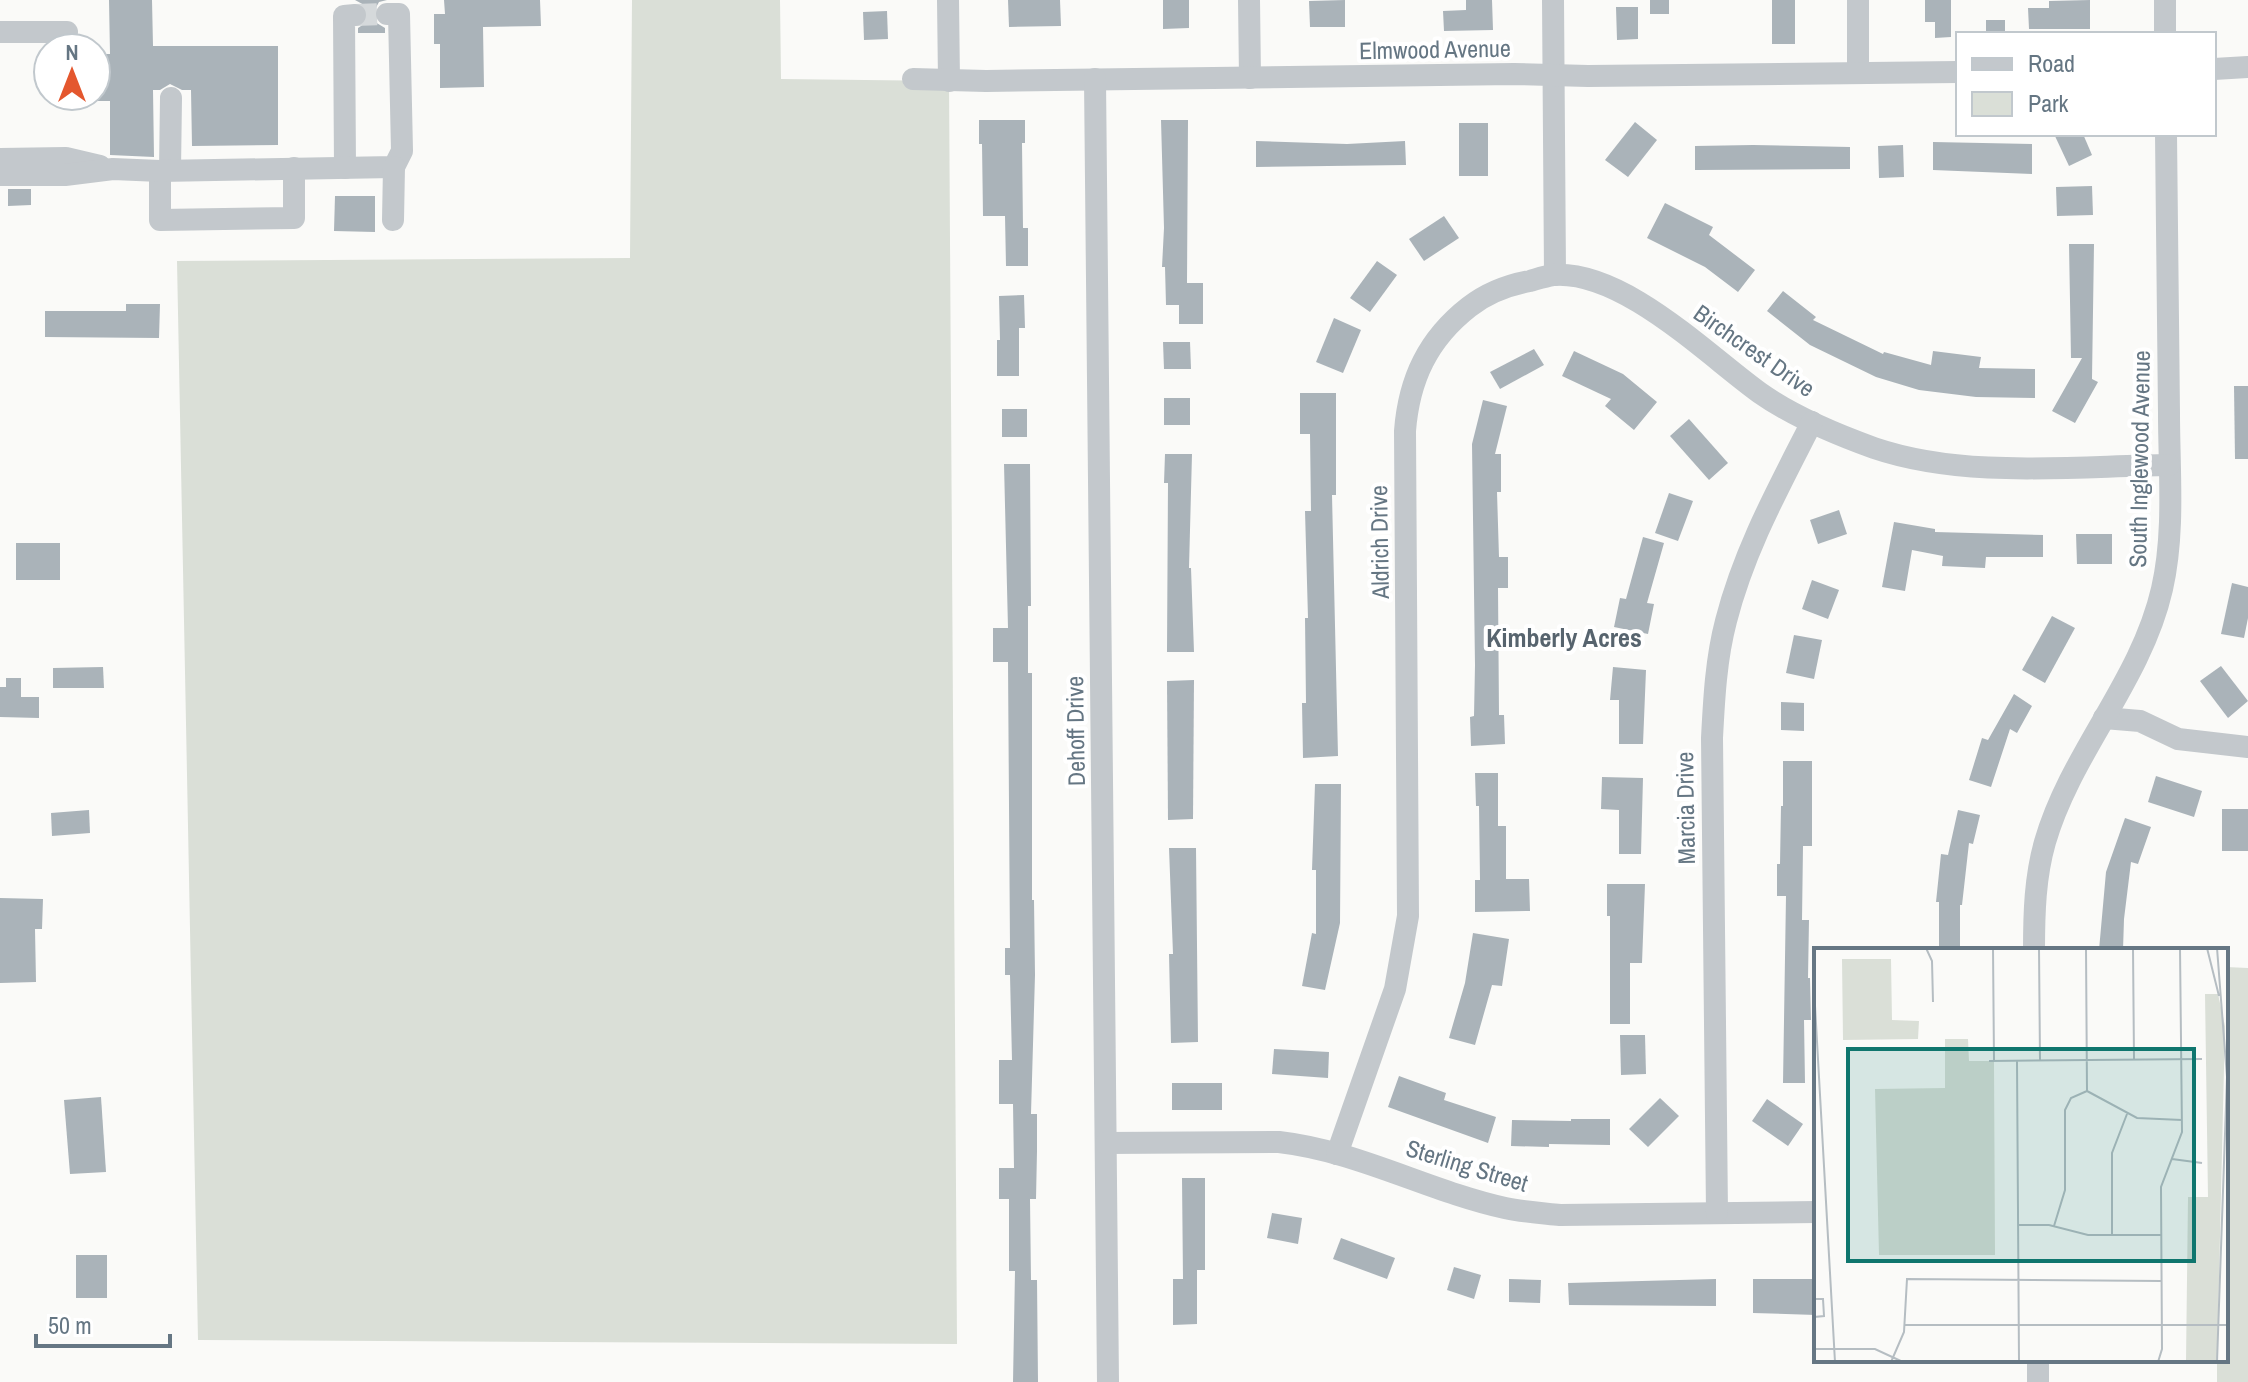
<svg xmlns="http://www.w3.org/2000/svg" width="2248" height="1382" font-family="'Archivo Narrow',sans-serif">
	<style>
		.green { fill: #dadfd7 }
		.building { fill: #aab3b9 }
		.lines { fill: none; stroke-linecap: round; stroke-linejoin: round }
		.minor-tunnel { stroke: #d5d9db; stroke-width: 22; stroke-dasharray: 22 11; stroke-linecap: butt }
		.minor { stroke: #c3c8cc; stroke-width: 22 }
		.labels { text-anchor: middle; stroke-width: 8; stroke-linejoin: round; paint-order: stroke }
		.street-label { font-size: 24px; fill: #657683; stroke: #fff }
		.neighbourhood-label { font-size: 26px; font-weight: bold; fill: #57646e; stroke: #fff }
		.inset-road { fill: none; stroke: #b5bdc2; stroke-width: 2 }
		.view { fill: #0f766e; fill-opacity: 0.15; stroke: #0f766e; stroke-width: 4 }
		.inset-edge { fill: none; stroke: #657683; stroke-width: 4 }
	</style>
	<rect width="100%" height="100%" fill="#fafaf8"/>
	<g class="green">
		<path d="M632 0H780L781 79 949 81 957 1344 198 1340 177 261 630 258Z"/>
		<path d="M2226 967 2248 968V1382H2217V1360H2226Z"/>
	</g>
	<g class="building">
		<path d="M109 0H152L153 46H278V145L192 146 191 90H182L170 84 160 90H153L154 157 110 155V101H96V54H110Z"/>
		<path d="M355 0H387L379 2 373 13 375 22 385 28V33H358V28L367 22 369 13 366 6Z"/>
		<path d="M444 0H540L541 26 483 27 484 87 440 88V44H434V14H445Z"/>
		<path d="M1008 0H1060L1061 26 1009 27Z"/>
		<path d="M1163 0H1189V28L1163 29Z"/>
		<path d="M1345 0V27H1310L1309 1Z"/>
		<path d="M1466 0H1492L1493 30 1444 31 1443 11 1466 10Z"/>
		<rect x="1650" y="0" width="19" height="14"/>
		<rect x="1772" y="0" width="23" height="44"/>
		<path d="M1925 0H1951V37L1935 38V22H1925Z"/>
		<path d="M2090 0V29H2029L2028 8H2049V1Z"/>
		<path d="M1616 7H1638V39L1617 40Z"/>
		<path d="M887 11 888 39 864 40 863 12Z"/>
		<rect x="1986" y="20" width="19" height="14"/>
		<path d="M979 120H1025V143H1022L1023 228H1028V266H1006L1005 216H983L982 144H979Z"/>
		<path d="M1161 120H1188L1187 283H1203V324H1179V305H1166L1165 267H1162L1164 228Z"/>
		<path d="M1635 122 1657 140 1628 177 1605 160Z"/>
		<rect x="1459" y="123" width="29" height="53"/>
		<path d="M2054 134H2083L2092 155 2069 166Z"/>
		<path d="M1256 141 1347 144 1405 141 1406 165 1256 167Z"/>
		<path d="M1933 142 2032 144V174L1933 170Z"/>
		<path d="M1753 145 1850 147V169L1695 170V146Z"/>
		<path d="M1903 145 1904 177 1879 178 1878 146Z"/>
		<path d="M2092 186 2093 215 2057 216 2056 187Z"/>
		<path d="M8 189H31V205L8 206Z"/>
		<path d="M335 196H375V232L334 231Z"/>
		<path d="M1665 203 1713 227 1709 235 1755 270 1738 292 1705 267 1647 238Z"/>
		<path d="M1444 216 1459 238 1424 261 1409 239Z"/>
		<path d="M2069 244H2094L2092 379 2098 382 2075 423 2052 411 2082 358H2071Z"/>
		<path d="M1377 261 1397 275 1370 312 1350 298Z"/>
		<path d="M1783 291 1816 317 1813 320 1883 354 1884 352 1931 365 1933 351 1981 357 1979 368 2035 369V398L1976 397 1919 390 1876 377 1810 345 1767 311Z"/>
		<path d="M1024 295 1025 328H1019V376H997V340H1000L999 296Z"/>
		<path d="M126 304H160L159 338 45 337V311H126Z"/>
		<path d="M1334 318 1361 330 1343 373 1316 362Z"/>
		<path d="M1163 342H1190L1191 369H1164Z"/>
		<path d="M1534 349 1544 365 1500 389 1490 372Z"/>
		<path d="M1574 351 1623 374 1657 402 1634 430 1605 406 1611 399 1562 376Z"/>
		<path d="M2234 386H2248V459H2235Z"/>
		<path d="M1300 393H1336V495H1332L1338 756 1303 758 1302 703H1306L1305 618H1308L1305 511H1311L1310 434H1300Z"/>
		<rect x="1164" y="398" width="26" height="27"/>
		<path d="M1483 400 1507 406 1495 454H1501V492H1497L1499 557H1508V588H1498L1499 715H1504L1505 744 1471 746 1470 717 1474 716 1475 665 1472 444Z"/>
		<rect x="1002" y="409" width="25" height="28"/>
		<path d="M1689 419 1728 463 1709 480 1670 436Z"/>
		<path d="M1165 454H1192L1189 568H1191L1194 652H1167L1168 483H1164Z"/>
		<path d="M1004 464H1030L1031 606H1028V673H1032V900H1034L1035 975 1031 1114H1037V1151L1036 1199H1030L1031 1280H1037L1038 1382H1013L1015 1271H1009V1199H999V1168H1014L1013 1104H999V1060H1012L1010 975H1005V948H1010L1008 662H993V628H1008Z"/>
		<path d="M1669 493 1693 501 1678 541 1655 533Z"/>
		<path d="M1839 510 1847 534 1818 544 1810 520Z"/>
		<path d="M1894 522 1935 529V532L2043 535V557H1986L1985 568 1942 566 1943 556 1912 550 1905 591 1882 587Z"/>
		<path d="M2076 534H2112V564H2077Z"/>
		<path d="M1643 537 1664 543 1647 603 1654 604 1648 634 1614 627 1620 598 1626 599Z"/>
		<rect x="16" y="543" width="44" height="37"/>
		<path d="M1812 580 1839 590 1828 619 1802 609Z"/>
		<path d="M2232 583 2248 587V618L2244 638 2221 634Z"/>
		<path d="M2052 616 2075 628 2045 683 2022 670Z"/>
		<path d="M1794 635 1822 640 1814 679 1786 673Z"/>
		<path d="M2221 666 2248 701 2228 718 2200 681Z"/>
		<path d="M103 667 104 688H53V668Z"/>
		<path d="M1613 667 1646 670 1643 744H1619V700H1610Z"/>
		<path d="M6 678H21V697H39V718L0 717V687H6Z"/>
		<path d="M1194 680 1193 819 1168 820 1167 681Z"/>
		<path d="M2014 694 2032 706 2017 733 2010 729 1991 787 1969 780 1982 738 1988 740Z"/>
		<path d="M1781 702 1804 703V731L1781 730Z"/>
		<path d="M1783 761H1812V846H1803L1802 920H1809L1808 978H1810L1811 1020H1804L1805 1083H1783L1786 896H1777V864H1780L1781 806H1783Z"/>
		<path d="M1475 773H1498V826H1506V879H1529L1530 911 1475 912V880H1480L1479 806H1476Z"/>
		<path d="M2156 776 2202 791 2194 817 2148 802Z"/>
		<path d="M1602 777 1643 778 1641 854H1619V810L1601 809Z"/>
		<path d="M1315 784H1341L1340 923 1325 990 1302 986 1312 933 1316 934V870H1312Z"/>
		<rect x="2222" y="809" width="26" height="42"/>
		<path d="M89 810 90 833 52 836 51 813Z"/>
		<path d="M1958 810 1980 815 1973 844 1969 843 1962 905H1960V950H1939V902H1936L1941 854 1948 855Z"/>
		<path d="M2125 818 2151 827 2138 864 2131 862 2124 919 2123 950H2099L2106 872Z"/>
		<path d="M1169 848H1196L1198 1042 1171 1043 1169 954H1173Z"/>
		<path d="M1607 884H1645L1642 963H1630V1024H1610V916H1607Z"/>
		<path d="M0 898 43 899 42 929H35L36 982 0 983Z"/>
		<path d="M1473 933 1509 939 1502 986 1492 985 1475 1045 1449 1038 1465 983Z"/>
		<path d="M1620 1035H1645L1646 1074 1621 1075Z"/>
		<path d="M1274 1049 1329 1052 1328 1078 1272 1074Z"/>
		<path d="M1399 1076 1446 1093 1444 1100 1496 1117 1488 1143 1388 1107Z"/>
		<rect x="1172" y="1083" width="50" height="27"/>
		<path d="M101 1097 106 1172 70 1174 64 1100Z"/>
		<path d="M1660 1098 1679 1116 1648 1147 1629 1129Z"/>
		<path d="M1767 1099 1803 1124 1788 1146 1752 1121Z"/>
		<path d="M1571 1119H1610V1145L1549 1144V1147L1511 1146 1512 1120 1571 1121Z"/>
		<path d="M1182 1178H1205V1270H1197V1324L1173 1325V1279H1183Z"/>
		<path d="M1272 1213 1302 1218 1298 1244 1267 1238Z"/>
		<path d="M1341 1238 1395 1258 1387 1279 1333 1259Z"/>
		<rect x="76" y="1255" width="31" height="43"/>
		<path d="M1454 1267 1481 1275 1474 1299 1447 1290Z"/>
		<path d="M1509 1279 1541 1280 1540 1303 1509 1302Z"/>
		<path d="M1716 1279V1306L1569 1305 1568 1283Z"/>
		<path d="M1753 1279H1816V1315L1753 1313Z"/>
	</g>
	<g class="lines">
		<path class="minor-tunnel" d="M355 15 387 14"/>
		<g class="minor">
			<path d="M948 0 949 81"/>
			<path d="M1249 0 1250 78"/>
			<path d="M1553 0 1555 275"/>
			<path d="M1858 0V72"/>
			<path d="M2165 0V34"/>
			<path d="M0 32H67"/>
			<path d="M2214 69 2248 67"/>
			<path d="M913 79 986 81 1514 74 1588 76 1958 72"/>
			<path d="M1095 79 1108 1382"/>
			<path d="M0 159 66 158 100 166"/>
			<path d="M345 168 344 16 355 15"/>
			<path d="M170 170 171 98"/>
			<path d="M160 171V220L294 218V168"/>
			<path d="M0 175H65L113 169 160 171 394 167 402 151 399 14H387"/>
			<path d="M393 220 394 167"/>
			<path d="M2104 718 2140 721 2178 739 2248 747"/>
			<path d="M2034 950C2034 913 2035 877 2045 842 2071 752 2141 681 2162 589 2175 532 2169 471 2169 413 2168 320 2167 227 2166 134"/>
			<path d="M1106 1143 1279 1142C1358 1151 1428 1191 1505 1208 1523 1212 1541 1213 1560 1215L1816 1212"/>
			<path d="M1337 1154 1395 989 1408 916 1405 431C1409 379 1428 339 1469 307 1487 293 1508 285 1530 281 1537 279 1546 276 1553 275 1623 270 1706 354 1760 393 1794 417 1835 434 1874 448 1965 479 2074 466 2169 465"/>
			<path d="M1717 1213 1712 738C1714 699 1716 659 1726 621 1744 550 1779 487 1812 422"/>
			<path d="M2038 1360V1382"/>
		</g>
	</g>
	<g class="labels">
		<g class="street-label">
			<text transform="translate(1435 50) rotate(-1)" y="8">Elmwood Avenue</text>
			<text transform="translate(1754 351) rotate(35)" y="8">Birchcrest Drive</text>
			<text transform="translate(2140 459) rotate(-89)" y="8">South Inglewood Avenue</text>
			<text transform="translate(1380 542) rotate(-91)" y="8">Aldrich Drive</text>
			<text transform="translate(1076 731) rotate(-91)" y="8">Dehoff Drive</text>
			<text transform="translate(1686 808) rotate(-91)" y="8">Marcia Drive</text>
			<text transform="translate(1467 1166) rotate(17)" y="8">Sterling Street</text>
		</g>
		<g class="neighbourhood-label">
			<text x="1564" y="647">Kimberly Acres</text>
		</g>
	</g>
	<g transform="translate(1814 948)">
		<rect width="414" height="414" fill="#fafaf8"/>
		<path d="M28 11H77L78 72 105 73 104 91 29 92ZM391 46H404L411 78 403 413 372 414 374 249H394ZM131 91H154L155 113H180L181 307H65L61 141 131 140Z" fill="#dadfd7"/>
		<path class="inset-road" d="M112 0 118 13 119 54M179 0 180 113M225 0 226 113M272 0 273 143M319 0 320 111M393 0 405 48M0 40 21 414M175 113 388 111M203 113 205 414M273 143 323 170 368 172M358 211 388 215M204 277H235L274 287H347M240 278 251 242V162L257 150 273 143M298 287V205L313 166M0 351H9L10 368 0 369M90 377H414M0 401H61L89 414M77 414 90 384 93 331 348 333M344 414 348 401 347 239 368 184 366 0M403 414 413 129 403 0"/>
		<path class="view" d="M34 101H380V313H34Z"/>
		<rect width="414" height="414" class="inset-edge"/>
	</g>
	<rect x="1956" y="32" width="260" height="104" fill="#ffffff" stroke="#c1c8cd" stroke-width="2"/>
	<rect x="1972" y="58" width="40" height="12" fill="#c3c8cc" stroke="#c1c8cd" stroke-width="2"/>
	<text x="2028" y="72" font-size="24" fill="#657683">Road</text>
	<rect x="1972" y="92" width="40" height="24" fill="#dadfd7" stroke="#c1c8cd" stroke-width="2"/>
	<text x="2028" y="112" font-size="24" fill="#657683">Park</text>
	<g transform="translate(72 72)"><circle r="38" fill="#ffffff" stroke="#c1c8cd" stroke-width="2"/>
	<path d="M0-6L14 30L0 20L-14 30Z" fill="#e4572e"/>
	<text y="-12" font-size="22" font-weight="bold" text-anchor="middle" fill="#657683">N</text>
	</g>
	<path d="M36 1334v12h134v-12" fill="none" stroke="#657683" stroke-width="4"/>
	<text x="48" y="1334" font-size="24" fill="#657683" stroke="#ffffff" stroke-width="6" paint-order="stroke">50 m</text>
</svg>
